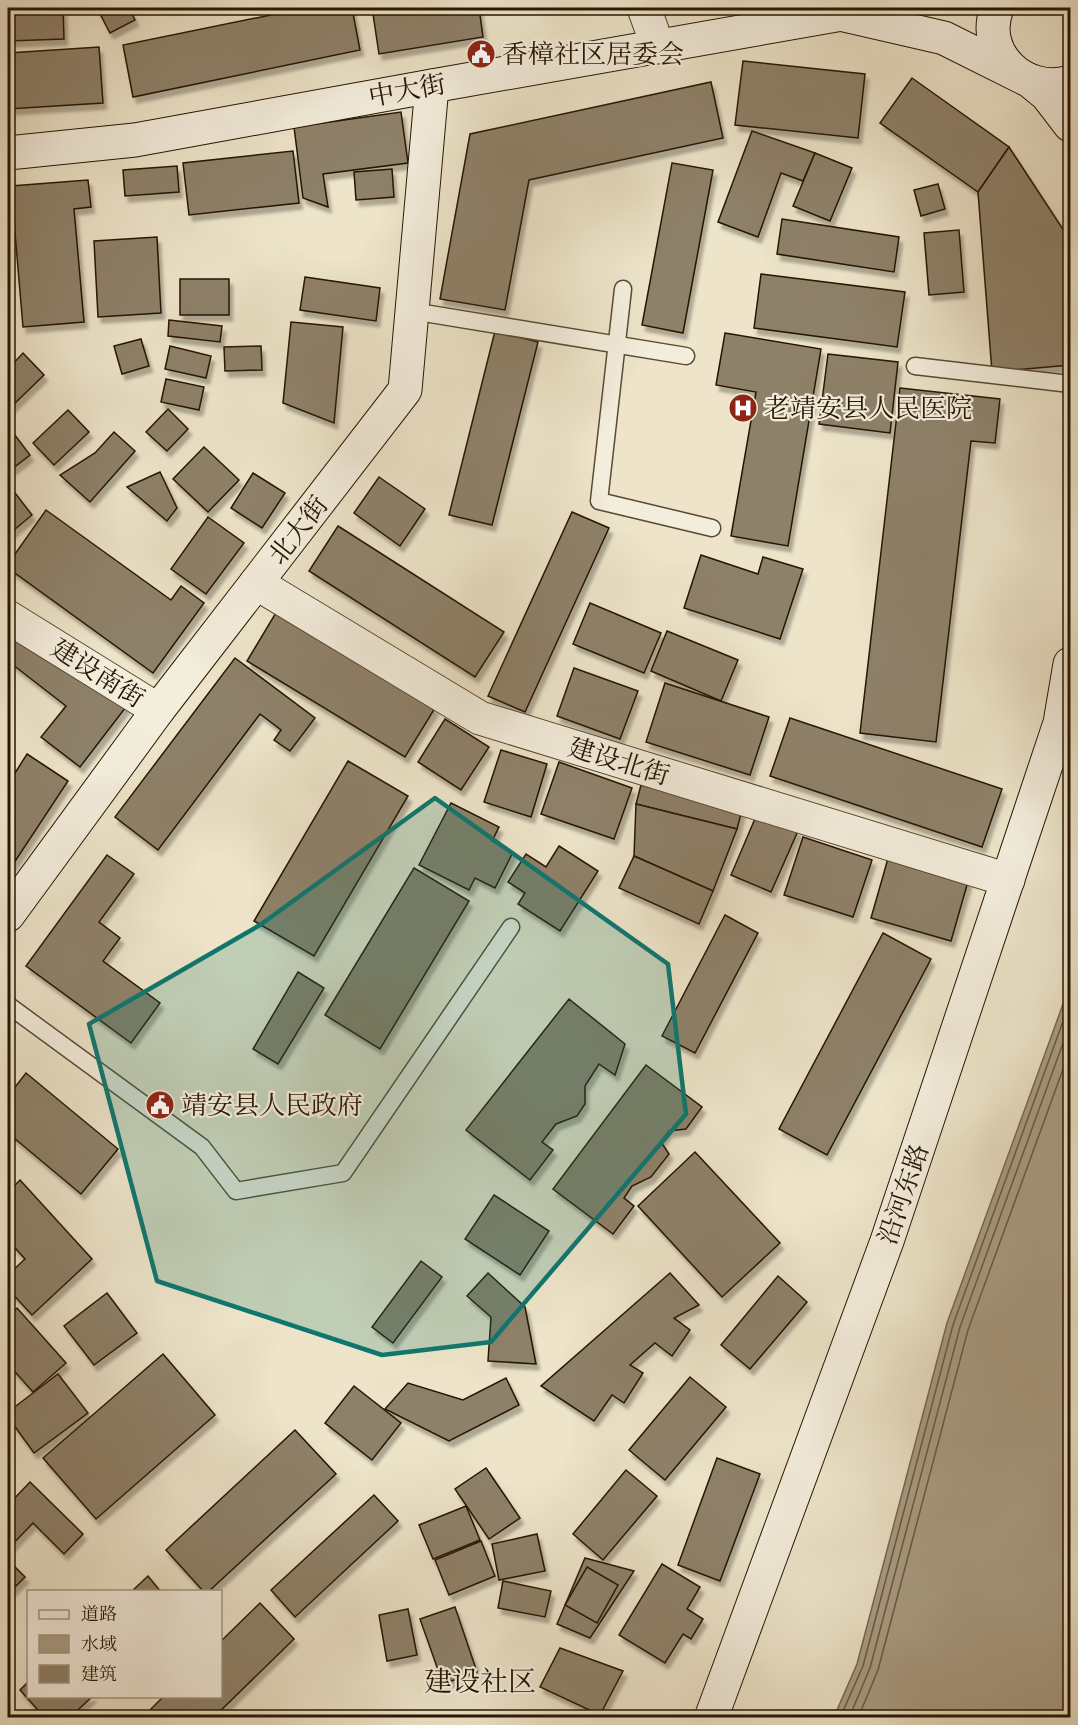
<svg xmlns="http://www.w3.org/2000/svg" width="1078" height="1725" font-family="Cardo,'Noto Serif SC',serif">
	<style>
		.water { fill: #aa9e85; stroke: #766750; stroke-width: 1.5 }
		.lines { fill: none; stroke-linecap: round; stroke-linejoin: round }
		.shore { stroke: #685a42; stroke-width: 1.5 }
		.building { fill: #8e8169; stroke: #271500; stroke-width: 1.5; filter: url(#shadow) }
		.lane-casing { stroke: #584932; stroke-width: 19 }
		.street-casing { stroke: #584932; stroke-width: 35 }
		.secondary-casing { stroke: #271500; stroke-width: 35 }
		.lane { stroke: #f3eddc; stroke-width: 16 }
		.street { stroke: #f3eddc; stroke-width: 33 }
		.secondary { stroke: #f3eddc; stroke-width: 33 }
		.marked { fill: #0f766e; fill-opacity: 0.2; stroke: #0f766e; stroke-width: 4.5; stroke-linejoin: round }
		.labels { text-anchor: middle; stroke-width: 4.5; stroke-linejoin: round; paint-order: stroke }
		.poi-label { font-size: 26px; fill: #271500; stroke: #f3eddc; text-anchor: start }
		.street-label { font-size: 26px; fill: #271500; stroke: #f3eddc }
		.quarter-label { font-size: 28px; fill: #271500; stroke: #f3eddc }
	</style>
	<defs>
		<filter id="shadow"><feDropShadow dx="3.5" dy="6" stdDeviation="1.5" flood-color="#0004"/></filter>
	</defs>
	<rect width="100%" height="100%" fill="#ede4c9"/>
	<filter id="stains"><feTurbulence type="fractalNoise" baseFrequency=".00333" numOctaves="4"/><feColorMatrix values="0 0 0 0 .2 0 0 0 0 .09 0 0 0 0 .02 0 0 0 .5 -.17"/></filter>
	<radialGradient id="worn" r=".72"><stop offset=".6" stop-color="#630" stop-opacity="0"/><stop offset="1" stop-color="#630" stop-opacity=".3"/></radialGradient>
	<path class="water" d="M1070 985V1717H834L857 1664 947 1323Z"/>
	<g class="lines">
		<g class="shore">
			<path d="M840 1718 863 1666 953 1325 1070 1002"/>
			<path d="M849 1718 870 1668 960 1327 1070 1024"/>
			<path d="M858 1718 878 1670 968 1330 1070 1050"/>
		</g>
	</g>
	<g class="building">
		<path d="M8 8H63L64 39 8 41Z"/>
		<path d="M97 8H129L135 20 110 33Z"/>
		<path d="M305 8H352L360 50 133 97 123 45Z"/>
		<path d="M410 8H479L483 37 379 54 373 14Z"/>
		<path d="M99 47 103 103 8 109V53Z"/>
		<path d="M743 61 865 74 858 138 735 125Z"/>
		<path d="M912 78 1009 147 978 192 880 123Z"/>
		<path d="M711 82 723 138 529 180 505 310 440 299 470 134Z"/>
		<path d="M401 112 408 163 323 174 328 207 303 198 294 127Z"/>
		<path d="M752 131 815 153 803 181 781 173 758 237 718 222Z"/>
		<path d="M1009 147 1070 240V365L992 372 978 192Z"/>
		<path d="M293 151 299 203 189 215 183 163Z"/>
		<path d="M815 153 852 168 830 221 793 206Z"/>
		<path d="M672 163 713 170 683 333 642 325Z"/>
		<path d="M177 166 179 192 125 196 123 170Z"/>
		<path d="M392 169 394 197 356 200 354 172Z"/>
		<path d="M88 180 91 207 74 209 84 322 23 327 11 186Z"/>
		<path d="M938 184 945 209 921 216 914 190Z"/>
		<path d="M782 219 899 237 894 272 777 254Z"/>
		<path d="M959 230 964 292 929 295 924 233Z"/>
		<path d="M157 237 161 313 98 317 94 241Z"/>
		<path d="M761 274 905 292 897 347 754 328Z"/>
		<path d="M305 277 380 288 376 321 300 310Z"/>
		<rect x="180" y="279" width="49" height="36"/>
		<path d="M169 320 222 326 220 342 168 336Z"/>
		<path d="M291 322 343 327 334 423 283 403Z"/>
		<path d="M495 331 538 342 492 525 449 515Z"/>
		<path d="M725 333 821 349 788 546 731 536 756 392 716 385Z"/>
		<path d="M141 339 149 366 122 374 114 346Z"/>
		<path d="M170 346 211 356 206 378 165 369Z"/>
		<path d="M261 346 262 370 225 371 224 347Z"/>
		<path d="M23 353 44 375 10 408 8 406V369Z"/>
		<path d="M828 354 898 362 890 433 819 424Z"/>
		<path d="M166 379 204 387 199 410 161 402Z"/>
		<path d="M900 388 1000 399 995 443 971 441 936 742 860 733Z"/>
		<path d="M168 409 188 429 167 451 146 432Z"/>
		<path d="M68 410 89 432 54 465 33 443Z"/>
		<path d="M8 426 30 455 8 472Z"/>
		<path d="M114 432 135 451 90 502 60 475 95 453Z"/>
		<path d="M204 447 239 480 208 512 173 479Z"/>
		<path d="M160 472 177 508 167 521 127 487Z"/>
		<path d="M253 473 285 493 262 528 231 508Z"/>
		<path d="M379 477 425 509 400 546 354 513Z"/>
		<path d="M12 489 32 515 8 535V493Z"/>
		<path d="M46 510 171 600 181 586 204 603 153 673 8 568V564Z"/>
		<path d="M572 512 609 528 525 712 488 696Z"/>
		<path d="M208 517 244 543 206 594 171 569Z"/>
		<path d="M338 526 504 632 475 677 309 571Z"/>
		<path d="M701 555 758 574 763 557 803 569 780 639 684 608Z"/>
		<path d="M590 603 661 633 644 673 573 644Z"/>
		<path d="M277 611 435 708 405 757 247 661Z"/>
		<path d="M8 630 129 703 80 767 41 737 66 706 8 661Z"/>
		<path d="M667 631 738 660 721 701 651 671Z"/>
		<path d="M235 658 315 718 290 751 274 740 281 730 260 714 158 850 115 817Z"/>
		<path d="M574 668 638 691 620 739 557 716Z"/>
		<path d="M665 683 769 717 750 775 646 742Z"/>
		<path d="M790 718 1002 789 982 847 770 776Z"/>
		<path d="M445 719 489 747 461 790 418 762Z"/>
		<path d="M501 750 547 764 531 817 484 802Z"/>
		<path d="M27 754 68 781 8 872V784Z"/>
		<path d="M348 761 408 796 314 956 254 921Z"/>
		<path d="M559 762 632 788 614 839 541 814Z"/>
		<path d="M641 785 742 810 737 829 636 804Z"/>
		<path d="M451 803 499 827 492 841 513 852 495 888 475 878 469 890 419 865Z"/>
		<path d="M636 804 737 829 713 891 634 856Z"/>
		<path d="M757 814 798 831 771 892 731 875Z"/>
		<path d="M803 837 872 860 853 917 784 895Z"/>
		<path d="M559 846 598 871 560 931 518 904 525 893 508 882 526 854 546 867Z"/>
		<path d="M107 855 134 874 99 922 120 938 103 961 160 1003 131 1043 26 966Z"/>
		<path d="M889 855 969 878 951 941 871 918Z"/>
		<path d="M634 856 713 891 699 924 619 888Z"/>
		<path d="M414 868 469 901 380 1049 325 1015Z"/>
		<path d="M725 915 758 933 695 1053 662 1036Z"/>
		<path d="M883 933 931 959 827 1155 779 1129Z"/>
		<path d="M298 972 324 988 278 1064 253 1049Z"/>
		<path d="M569 999 625 1044 615 1075 599 1064 585 1086V1104L577 1116 556 1124 542 1142 553 1150 530 1180 466 1130Z"/>
		<path d="M646 1065 702 1107 686 1129 669 1131 661 1142 669 1154 651 1177 632 1186 624 1198 634 1206 613 1234 553 1189Z"/>
		<path d="M26 1073 118 1149 81 1194 8 1133V1096Z"/>
		<path d="M695 1152 780 1243 722 1297 638 1206Z"/>
		<path d="M20 1180 92 1259 32 1315 8 1289V1275L25 1259 8 1240V1192Z"/>
		<path d="M494 1195 549 1231 520 1275 465 1239Z"/>
		<path d="M421 1261 442 1277 393 1343 372 1327Z"/>
		<path d="M488 1273 525 1307 536 1364 488 1361 491 1317 467 1296Z"/>
		<path d="M670 1273 699 1305 674 1318 690 1330 672 1356 655 1343 630 1365 643 1373 624 1403 612 1395 594 1421 541 1386Z"/>
		<path d="M778 1276 807 1302 750 1369 721 1345Z"/>
		<path d="M107 1293 137 1333 94 1365 64 1326Z"/>
		<path d="M17 1308 66 1363 33 1392 8 1364V1317Z"/>
		<path d="M163 1354 215 1415 96 1519 43 1458Z"/>
		<path d="M58 1374 88 1413 34 1453 8 1417V1412Z"/>
		<path d="M690 1377 726 1407 665 1480 629 1450Z"/>
		<path d="M506 1378 519 1405 449 1441 385 1409 408 1383 463 1400Z"/>
		<path d="M354 1386 401 1423 372 1460 325 1423Z"/>
		<path d="M295 1430 336 1474 208 1592H204L166 1550Z"/>
		<path d="M717 1458 760 1474 720 1581 678 1565Z"/>
		<path d="M486 1468 520 1518 489 1539 455 1489Z"/>
		<path d="M626 1470 657 1496 603 1560 573 1534Z"/>
		<path d="M30 1482 83 1534 64 1554 33 1523 8 1549V1505Z"/>
		<path d="M374 1495 398 1521 295 1617 271 1590Z"/>
		<path d="M466 1506 480 1540 433 1559 419 1525Z"/>
		<path d="M537 1534 545 1571 499 1580 492 1544Z"/>
		<path d="M481 1541 495 1576 449 1595 435 1560Z"/>
		<path d="M585 1558 634 1571 590 1638 557 1624Z"/>
		<path d="M8 1560 25 1577 11 1591 8 1588Z"/>
		<path d="M662 1564 700 1587 687 1609 703 1619 691 1639 683 1634 665 1663 619 1635Z"/>
		<path d="M587 1567 618 1585 597 1623 565 1605Z"/>
		<path d="M148 1576 161 1592H131Z"/>
		<path d="M503 1581 551 1591 545 1617 498 1608Z"/>
		<path d="M260 1603 294 1639 213 1718H142L164 1696H220V1642Z"/>
		<path d="M455 1607 477 1672 443 1684 420 1619Z"/>
		<path d="M408 1609 417 1655 387 1661 379 1615Z"/>
		<path d="M560 1648 623 1671 600 1715 540 1687Z"/>
		<path d="M28 1682V1696H93L69 1718H45L20 1690Z"/>
	</g>
	<g class="lines">
		<g class="lane-casing">
			<g id="lane">
				<path d="M623 289 599 501 712 528"/>
				<path d="M412 311 686 356"/>
				<path d="M915 366 1070 384"/>
				<path d="M8 1005 202 1147 236 1191 343 1173 511 927"/>
			</g>
		</g>
		<g class="street-casing">
			<g id="street">
				<path d="M644 8 658 47"/>
				<path d="M256 583 480 718 1008 880"/>
				<path d="M8 617 158 710"/>
			</g>
		</g>
		<g class="secondary-casing">
			<g id="secondary">
				<path d="M997 8C979 54 1026 96 1070 82"/>
				<path d="M844 15 944 38 1030 81 1047 95 1070 125"/>
				<path d="M8 153 135 140 432 86 842 14 872 8"/>
				<path d="M8 915 158 710 405 390 432 86"/>
				<path d="M711 1718 887 1241 1060 723 1070 664"/>
			</g>
		</g>
		<use href="#lane" class="lane"/>
		<use href="#street" class="street"/>
		<use href="#secondary" class="secondary"/>
	</g>
	<path class="marked" d="M435 798 668 964 686 1114 491 1342 382 1355 157 1281 89 1024 260 925Z"/>
	<defs>
		<g id="civic-disc" transform="scale(1.5)"><circle r="9.5" fill="#8f2418" stroke="#f3eddc"/><path d="M-.6-6.5H3V-4.5H.6V-3L4-1V1h2V6H-6V1h2V-1L-.6-3ZM-1.2 2.5V6h2.4V2.5Z" fill="#fff"/></g>
		<g id="hospital-disc" transform="scale(1.5)"><circle r="9.5" fill="#8f2418" stroke="#f3eddc"/><path d="M-5-5h3v3.5h4V-5h3V5h-3V1.5h-4V5h-3Z" fill="#fff"/></g>
	</defs>
	<g fill-rule="evenodd">
		<use href="#civic-disc" x="481" y="54"/>
		<use href="#hospital-disc" x="743" y="408"/>
		<use href="#civic-disc" x="160" y="1105"/>
	</g>
	<g class="labels">
		<g class="poi-label">
			<text x="502" y="63">香樟社区居委会</text>
			<text x="764" y="417">老靖安县人民医院</text>
			<text x="181" y="1114">靖安县人民政府</text>
		</g>
		<g class="street-label">
			<text transform="translate(407 90) rotate(-10)" y="9">中大街</text>
			<text transform="translate(298 530) rotate(-52)" y="9">北大街</text>
			<text transform="translate(98 673) rotate(32)" y="9">建设南街</text>
			<text transform="translate(619 761) rotate(17)" y="9">建设北街</text>
			<text transform="translate(903 1194) rotate(-71)" y="9">沿河东路</text>
		</g>
		<g class="quarter-label">
			<text x="480" y="1691">建设社区</text>
		</g>
	</g>
	<rect width="1078" height="1725" fill="none" stroke="#ede4c9" stroke-width="30"/>
	<rect x="9" y="9" width="1060" height="1707" fill="none" stroke="#271500" stroke-width="3"/>
	<rect x="15" y="15" width="1048" height="1695" fill="none" stroke="#271500" stroke-width="1.5"/>
	<rect x="27" y="1590" width="195" height="108" fill="#f3eddc" stroke="#a19784" stroke-width="1.5"/>
	<rect x="39" y="1610" width="30" height="9" fill="#f3eddc" stroke="#a19784" stroke-width="1.5"/>
	<text x="81" y="1620" font-size="18" fill="#271500">道路</text>
	<rect x="39" y="1635" width="30" height="18" fill="#aa9e85" stroke="#a19784" stroke-width="1.5"/>
	<text x="81" y="1650" font-size="18" fill="#271500">水域</text>
	<rect x="39" y="1665" width="30" height="18" fill="#8e8169" stroke="#a19784" stroke-width="1.5"/>
	<text x="81" y="1680" font-size="18" fill="#271500">建筑</text>
	<rect width="100%" height="100%" filter="url(#stains)"/>
	<rect width="100%" height="100%" fill="url(#worn)"/>
</svg>
